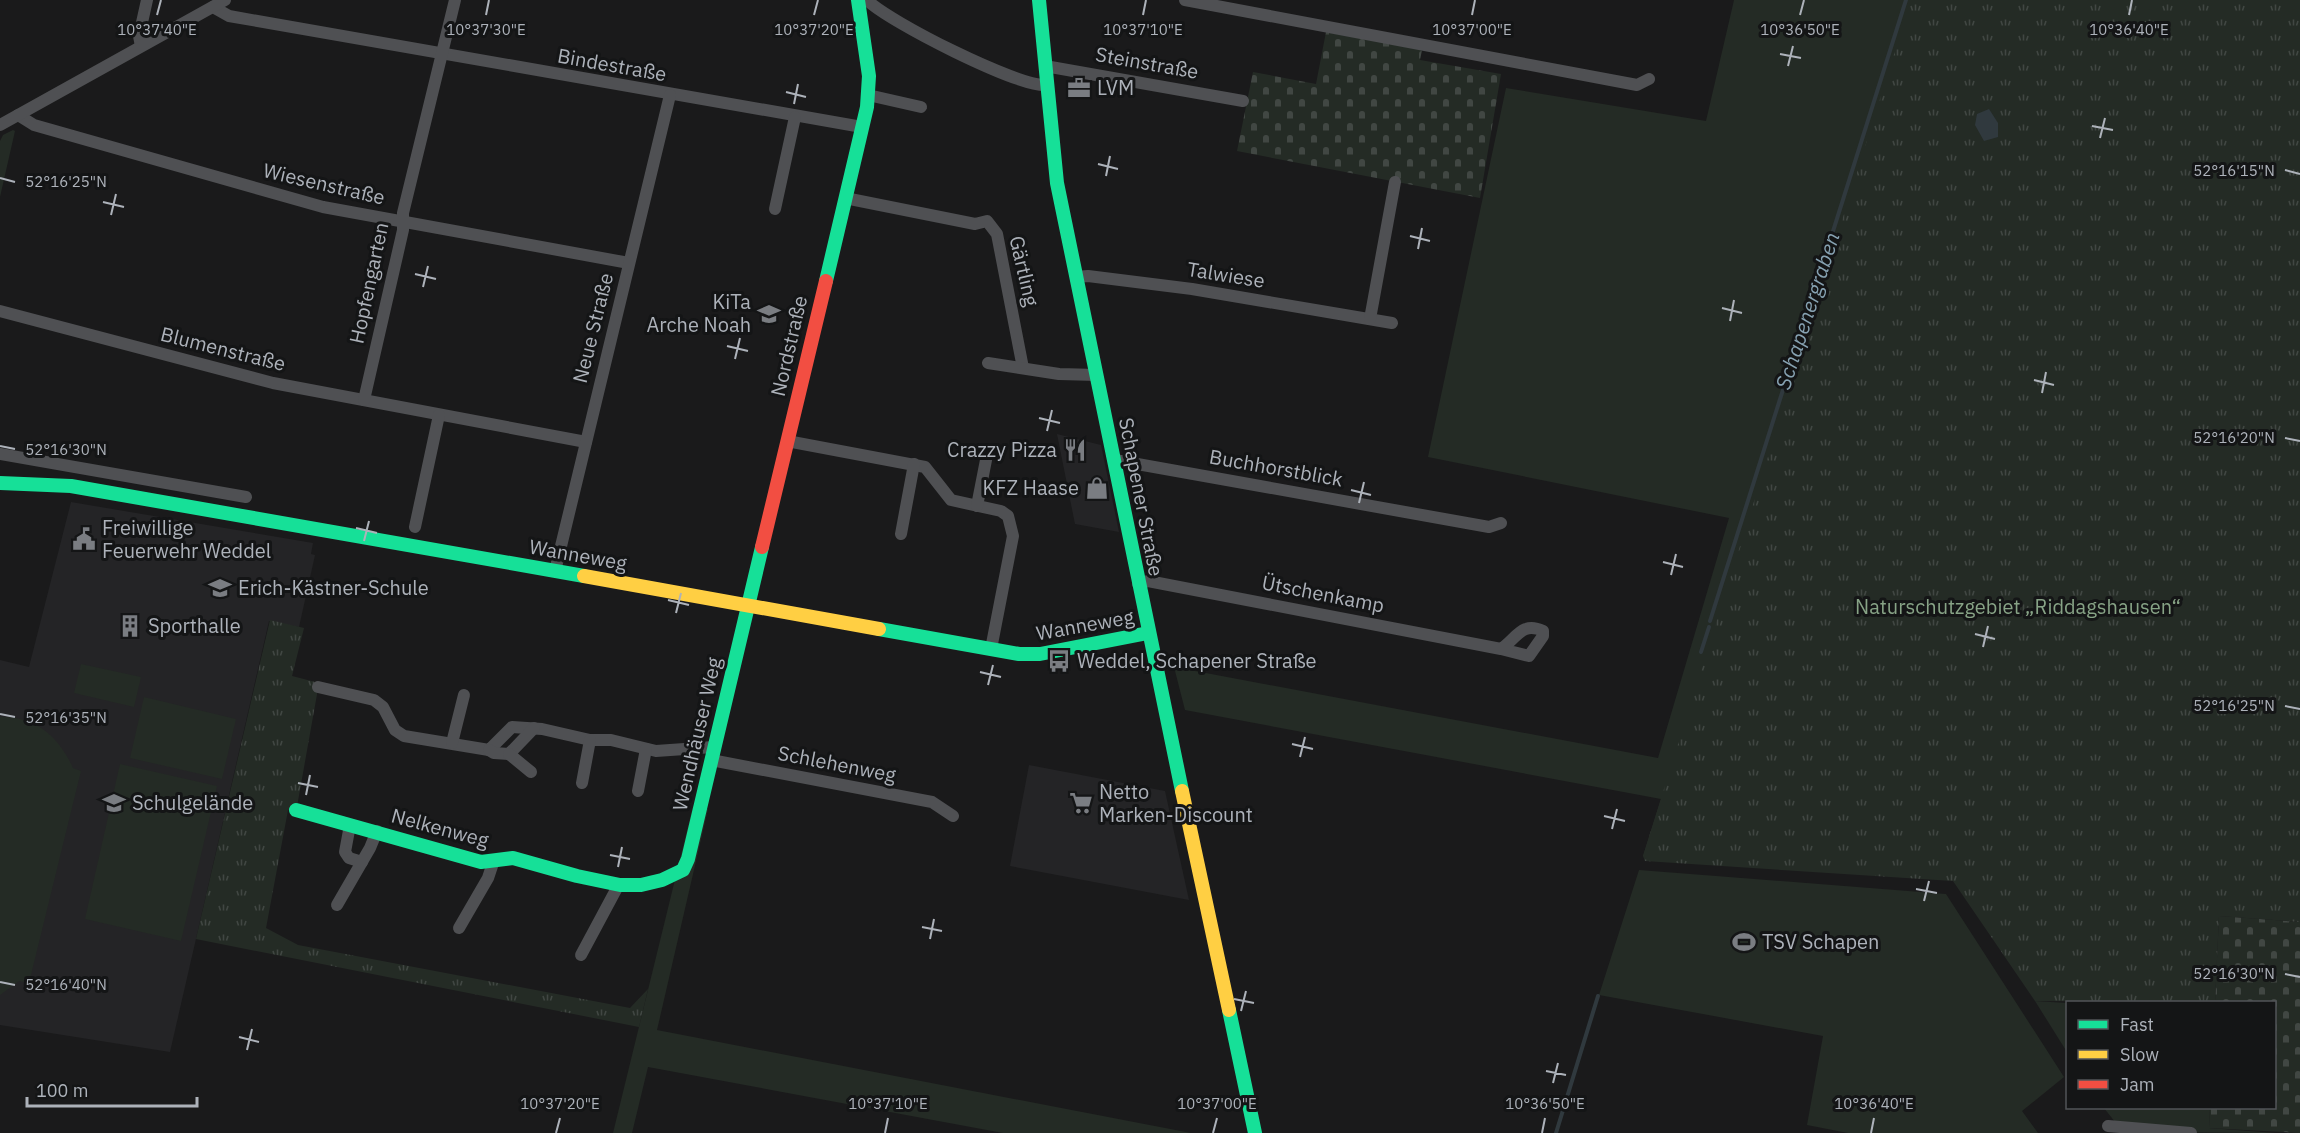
<svg xmlns="http://www.w3.org/2000/svg" width="2300" height="1133" font-family="'IBM Plex Sans',sans-serif">
	<style>
		.built { fill: #242426 }
		.grass { fill: #242b25 }
		.cemetery { fill: url(#cemetery-stones) }
		.park { fill: url(#park-tufts) }
		.water { fill: #30393e }
		.lines { fill: none; stroke-linecap: round; stroke-linejoin: round }
		.stream { stroke: #30393e; stroke-width: 4 }
		.street { stroke: #4f5053; stroke-width: 12 }
		.fast { stroke: #16e098; stroke-width: 14 }
		.slow { stroke: #ffcf43; stroke-width: 14 }
		.jam { stroke: #f24e42; stroke-width: 14 }
		.ticks { fill: none; stroke: #adb2ba; stroke-width: 2 }
		.labels { text-anchor: middle; stroke-width: 6; stroke-linejoin: round; paint-order: stroke }
		.street-label { font-size: 20px; fill: #adb2ba; stroke: #141516 }
		.poi-label { font-size: 20px; fill: #adb2ba; stroke: #141516; text-anchor: start }
		.park-label { font-size: 20px; fill: #87a386; stroke: #141516 }
		.water-label { font-size: 21px; font-style: italic; fill: #87a2b2; stroke: #141516 }
		.ticks-label { font-size: 15px; text-anchor: middle; fill: #adb2ba; stroke: #141516; stroke-width: 6; stroke-linejoin: round; paint-order: stroke }
	</style>
	<defs>
		<pattern id="cemetery-stones" width="16" height="16" patternUnits="userSpaceOnUse" patternTransform="scale(1.5)"><rect width="16" height="16" fill="#242b25"/><path d="M2 7V4a2 2 0 0 1 4 0v3zM10 15v-3a2 2 0 0 1 4 0v3z" fill="#414743"/></pattern>
		<pattern id="park-tufts" width="24" height="20" patternUnits="userSpaceOnUse" patternTransform="scale(1.5)"><rect width="24" height="20" fill="#242b25"/><path d="M3 7l-1-3M5 7V3M7 7l1-3M15 17l-1-3M17 17v-4M19 17l1-3" fill="none" stroke="#414743"/></pattern>
	</defs>
	<rect width="100%" height="100%" fill="#1a1a1b"/>
	<g class="built">
		<path d="M1057 434 1101 445 1119 532 1075 524Z"/>
		<path d="M71 502 313 543 311 554 315 555 299 627 269 621 170 1052 0 1025V660L29 667Z"/>
		<path d="M1029 765 1165 791 1189 900 1010 866Z"/>
	</g>
	<g class="grass">
		<path d="M1734 0H1931L1957 880 1643 856 1661 799 1185 710 1174 667 1658 758 1729 518 1428 457 1506 88 1706 121Z"/>
		<path d="M13 130 15 131 0 197V141L3 135Z"/>
		<path d="M81 664 141 677 134 707 74 693Z"/>
		<path d="M144 697 236 719 222 779 130 758Z"/>
		<path d="M0 717C36 716 59 737 73 768L81 771 29 983 19 981 0 995Z"/>
		<path d="M120 764 217 786 181 941 85 919Z"/>
		<path d="M693 806 708 809 657 1030 1191 1133H1003L648 1067 632 1133H613Z"/>
		<path d="M1639 870 1946 894 2064 1077 2022 1111 2038 1133H1848L1807 1125 1823 1036 1599 995Z"/>
		<path d="M2035 1001 2067 1003V1052Z"/>
		<path d="M2104 1108H2210L2209 1128 2276 1133 2123 1132Z"/>
	</g>
	<g class="cemetery">
		<path d="M1326 32 1422 50 1420 60 1501 74 1480 198 1237 151 1253 72 1316 84Z"/>
		<path d="M2219 916 2300 922V1133L2209 1128 2210 1108H2274V1002H2215Z"/>
	</g>
	<g class="park">
		<path d="M1911 0H2300V922L2219 916 2215 1002 2035 1001 1953 881 1645 861 1643 856Z"/>
		<path d="M270 620 304 628 292 676 319 683 296 812 288 810 266 928 298 945 630 1008 648 989 639 1027 196 939Z"/>
	</g>
	<path class="water" d="M1989 109 1998 123V137L1984 141 1975 125 1977 114Z"/>
	<g class="lines">
		<g class="stream">
			<path d="M1710 621 1906 0"/>
			<path d="M1701 652 1709 627"/>
			<path d="M1556 1133 1598 996"/>
		</g>
		<g class="street">
			<path d="M867 0C889 22 1018 87 1046 85"/>
			<path d="M1185 0 1637 85 1649 79"/>
			<path d="M213 7 229 16 862 127"/>
			<path d="M141 46 139 36 147 0"/>
			<path d="M1045 66 1243 101"/>
			<path d="M868 95 921 107"/>
			<path d="M18 115 34 125 323 207 629 263"/>
			<path d="M0 125 225 0"/>
			<path d="M845 198 975 224 987 221 997 234 1023 368"/>
			<path d="M775 209 795 117"/>
			<path d="M1076 277 1088 276 1192 289 1392 323"/>
			<path d="M0 311 273 383 586 442"/>
			<path d="M1370 319 1395 182"/>
			<path d="M988 363 1059 374 1097 375"/>
			<path d="M364 400 403 230V213L455 0"/>
			<path d="M787 441 925 467 951 500 1001 511 1008 516 1013 536 991 649"/>
			<path d="M0 454 246 497"/>
			<path d="M1115 460 1489 527 1501 523"/>
			<path d="M977 506 986 460"/>
			<path d="M415 527 439 415"/>
			<path d="M901 534 914 464"/>
			<path d="M555 571 670 95"/>
			<path d="M1138 584 1148 581 1501 649C1517 638 1522 621 1543 631V636L1529 656 1501 649"/>
			<path d="M318 687 374 700 383 707 395 730 404 736 489 750 512 727 542 729 590 740H611L656 751 713 747"/>
			<path d="M452 743 464 695"/>
			<path d="M489 750 494 753 509 754 534 728"/>
			<path d="M509 754 531 772"/>
			<path d="M711 760 932 802 953 816"/>
			<path d="M582 783 590 740"/>
			<path d="M638 791 646 749"/>
			<path d="M350 825 345 852 349 858 362 862"/>
			<path d="M337 905 370 848 377 831"/>
			<path d="M459 928 488 878 493 863"/>
			<path d="M581 955 618 886"/>
			<path d="M2108 1126 2191 1133"/>
		</g>
		<g class="fast">
			<path d="M1039 0 1057 183 1182 791"/>
			<path d="M826 281 867 107 869 76 858 0"/>
			<path d="M0 483 71 486 584 576"/>
			<path d="M879 629 1019 654H1040L1148 633"/>
			<path d="M296 810 481 862 513 858 577 876 620 885H641L662 880 683 870 688 859 762 547"/>
			<path d="M1229 1010 1255 1133"/>
		</g>
		<g class="slow">
			<path d="M584 576 879 629"/>
			<path d="M1182 791 1229 1010"/>
		</g>
		<path class="jam" d="M762 547 826 281"/>
	</g>
	<path class="ticks" d="M157 15 161 0M486 15 489 0M814 15 818 0M1143 15 1146 0M1472 15 1475 0M1800 15 1804 0M2129 15 2132 0M1780 54 1801 58M1788 66 1793 46M786 92 806 97M794 104 798 84M2092 126 2113 130M2100 138 2105 118M1098 164 1118 169M2285 170 2300 174M1106 176 1110 156M0 178 15 182M103 202 124 207M111 215 116 194M1410 236 1430 241M1418 249 1422 228M415 274 436 279M423 287 428 266M1722 308 1742 313M1730 321 1734 300M727 346 748 351M735 359 740 338M2034 380 2054 385M2042 393 2046 372M1039 418 1060 423M1047 431 1052 410M2285 438 2300 441M0 446 15 449M1351 490 1371 495M1359 503 1364 482M356 528 377 533M364 541 369 521M1663 562 1683 567M1671 575 1676 554M668 600 689 605M676 613 681 593M1975 634 1995 639M1983 647 1988 626M980 672 1001 677M988 685 993 665M2285 706 2300 709M0 714 15 717M1292 744 1313 749M1300 757 1305 737M298 783 318 787M306 795 310 775M1604 816 1625 821M1612 829 1617 809M610 855 630 859M618 867 622 847M1916 889 1937 893M1924 901 1929 881M922 927 942 931M930 939 934 919M2285 974 2300 977M0 982 15 985M1234 999 1254 1003M1241 1011 1246 991M239 1037 259 1042M247 1050 252 1029M1546 1071 1566 1075M1553 1083 1558 1063M556 1133 560 1118M885 1133 888 1118M1213 1133 1217 1118M1542 1133 1545 1118M1871 1133 1874 1118"/>
	<defs>
		<g id="office-bare" transform="scale(1.8)"><path d="M-6-3h4V-5.5h4V-3h4V5H-6ZM-1-4.5V-3h2v-1.5ZM-6 0V1H6V0Z" fill="#7a7d82" stroke="#141516" stroke-width="2.5" paint-order="stroke"/></g>
		<g id="school-bare" transform="scale(1.8)"><path d="M0-5L7-2L0 1L-7-2ZM-4 1L0 2.5L4 1V4Q0 6-4 4Z" fill="#7a7d82" stroke="#141516" stroke-width="2.5" paint-order="stroke"/></g>
		<g id="restaurant-bare" transform="scale(1.8)"><path d="M-5-6h1v4h1v-4h1v4h1v-4h1v5L-1.5 .5V6h-2V.5L-5-1ZM5-6V6H3V1.5H1.5Q1.5-4 5-6Z" fill="#7a7d82" stroke="#141516" stroke-width="2.5" paint-order="stroke"/></g>
		<g id="shop-bare" transform="scale(1.8)"><path d="M-5-2.5h2.3a2.7 3.5 0 0 1 5.4 0H5L5.5 6h-11ZM-1.5-2.5h3a1.5 2.3 0 0 0-3 0Z" fill="#7a7d82" stroke="#141516" stroke-width="2.5" paint-order="stroke"/></g>
		<g id="civic-bare" transform="scale(1.8)"><path d="M-.6-6.5H3V-4.5H.6V-3L4-1V1h2V6H-6V1h2V-1L-.6-3ZM-1.2 2.5V6h2.4V2.5Z" fill="#7a7d82" stroke="#141516" stroke-width="2.5" paint-order="stroke"/></g>
		<g id="building-bare" transform="scale(1.8)"><path d="M-4-6H4V6H1V3H-1V6H-4ZM-2.5-4.3h1.7v1.8h-1.7ZM.8-4.3h1.7v1.8H.8ZM-2.5-1h1.7V.8h-1.7ZM.8-1h1.7V.8H.8Z" fill="#7a7d82" stroke="#141516" stroke-width="2.5" paint-order="stroke"/></g>
		<g id="bus-bare" transform="scale(1.8)"><path d="M-5-6H5V4H4V6H2V4H-2V6H-4V4H-5ZM-3.5-4V0h7V-4ZM-3.5 1.2v1.5H-2V1.2ZM2 1.2v1.5H3.5V1.2Z" fill="#7a7d82" stroke="#141516" stroke-width="2.5" paint-order="stroke"/></g>
		<g id="supermarket-bare" transform="scale(1.8)"><path d="M-6-5.5h2.5l.6 2H6L4.5 2H-2.5L-4.4-4H-6ZM-1.5 3.2a1.3 1.3 0 1 0 .1 0ZM3 3.2a1.3 1.3 0 1 0 .1 0Z" fill="#7a7d82" stroke="#141516" stroke-width="2.5" paint-order="stroke"/></g>
		<g id="stadium-bare" transform="scale(1.8)"><path d="M0-5a6.5 5 0 1 0 0 10a6.5 5 0 1 0 0-10ZM-3.5-1.8h7v3.6h-7Z" fill="#7a7d82" stroke="#141516" stroke-width="2.5" paint-order="stroke"/></g>
	</defs>
	<g fill-rule="evenodd">
		<use href="#office-bare" x="1079" y="88"/>
		<use href="#school-bare" x="769" y="314"/>
		<use href="#restaurant-bare" x="1075" y="450"/>
		<use href="#shop-bare" x="1097" y="488"/>
		<use href="#civic-bare" x="84" y="539"/>
		<use href="#school-bare" x="220" y="588"/>
		<use href="#building-bare" x="130" y="626"/>
		<use href="#bus-bare" x="1059" y="661"/>
		<use href="#school-bare" x="114" y="803"/>
		<use href="#supermarket-bare" x="1081" y="803"/>
		<use href="#stadium-bare" x="1744" y="942"/>
	</g>
	<g class="labels">
		<g class="street-label">
			<text transform="translate(1147 63) rotate(10)" y="7">Steinstraße</text>
			<text transform="translate(612 65) rotate(10)" y="7">Bindestraße</text>
			<text transform="translate(324 184) rotate(13)" y="7">Wiesenstraße</text>
			<text transform="translate(1024 271) rotate(77)" y="7">Gärtling</text>
			<text transform="translate(1226 275) rotate(9)" y="7">Talwiese</text>
			<text transform="translate(369 283) rotate(-78)" y="7">Hopfengarten</text>
			<text transform="translate(593 328) rotate(-76)" y="7">Neue Straße</text>
			<text transform="translate(789 346) rotate(-77)" y="7">Nordstraße</text>
			<text transform="translate(223 349) rotate(14)" y="7">Blumenstraße</text>
			<text transform="translate(1276 468) rotate(10)" y="7">Buchhorstblick</text>
			<text transform="translate(1141 497) rotate(79)" y="7">Schapener Straße</text>
			<text transform="translate(578 555) rotate(10)" y="7">Wanneweg</text>
			<text transform="translate(1323 594) rotate(11)" y="7">Ütschenkamp</text>
			<text transform="translate(1085 625) rotate(-10)" y="7">Wanneweg</text>
			<text transform="translate(697 734) rotate(-77)" y="7">Wendhäuser Weg</text>
			<text transform="translate(837 764) rotate(11)" y="7">Schlehenweg</text>
			<text transform="translate(440 828) rotate(15)" y="7">Nelkenweg</text>
		</g>
		<g class="poi-label">
			<text x="1097" y="95">LVM</text>
			<text x="751" y="309" text-anchor="end">KiTa<tspan x="751" dy="23">Arche Noah</tspan></text>
			<text x="1057" y="457" text-anchor="end">Crazzy Pizza</text>
			<text x="1079" y="495" text-anchor="end">KFZ Haase</text>
			<text x="102" y="535">Freiwillige<tspan x="102" dy="23">Feuerwehr Weddel</tspan></text>
			<text x="238" y="595">Erich-Kästner-Schule</text>
			<text x="148" y="633">Sporthalle</text>
			<text x="1077" y="668">Weddel, Schapener Straße</text>
			<text x="1099" y="799">Netto<tspan x="1099" dy="23">Marken-Discount</tspan></text>
			<text x="132" y="810">Schulgelände</text>
			<text x="1762" y="949">TSV Schapen</text>
		</g>
		<g class="park-label">
			<text x="2018" y="614">Naturschutzgebiet „Riddagshausen“</text>
		</g>
		<g class="water-label">
			<text transform="translate(1808 311) rotate(-72)" y="7">Schapenergraben</text>
		</g>
	</g>
	<g class="ticks-label">
		<text x="157" y="35">10°37'40"E</text>
		<text x="814" y="35">10°37'20"E</text>
		<text x="2129" y="35">10°36'40"E</text>
		<text x="486" y="35">10°37'30"E</text>
		<text x="1143" y="35">10°37'10"E</text>
		<text x="1472" y="35">10°37'00"E</text>
		<text x="1800" y="35">10°36'50"E</text>
		<text x="2234" y="176">52°16'15"N</text>
		<text x="66" y="187">52°16'25"N</text>
		<text x="2234" y="443">52°16'20"N</text>
		<text x="66" y="455">52°16'30"N</text>
		<text x="2234" y="711">52°16'25"N</text>
		<text x="66" y="723">52°16'35"N</text>
		<text x="2234" y="979">52°16'30"N</text>
		<text x="66" y="990">52°16'40"N</text>
		<text x="560" y="1109">10°37'20"E</text>
		<text x="888" y="1109">10°37'10"E</text>
		<text x="1217" y="1109">10°37'00"E</text>
		<text x="1545" y="1109">10°36'50"E</text>
		<text x="1874" y="1109">10°36'40"E</text>
	</g>
	<rect x="2066" y="1001" width="210" height="108" fill="#141516" stroke="#515458" stroke-width="1.5"/>
	<rect x="2078" y="1020" width="30" height="9" fill="#16e098" stroke="#515458" stroke-width="1.5"/>
	<text x="2120" y="1031" font-size="18" fill="#adb2ba">Fast</text>
	<rect x="2078" y="1050" width="30" height="9" fill="#ffcf43" stroke="#515458" stroke-width="1.5"/>
	<text x="2120" y="1061" font-size="18" fill="#adb2ba">Slow</text>
	<rect x="2078" y="1080" width="30" height="9" fill="#f24e42" stroke="#515458" stroke-width="1.5"/>
	<text x="2120" y="1091" font-size="18" fill="#adb2ba">Jam</text>
	<path d="M27 1097v9h170v-9" fill="none" stroke="#adb2ba" stroke-width="3"/>
	<text x="36" y="1097" font-size="18" fill="#adb2ba" stroke="#141516" stroke-width="4.5" paint-order="stroke">100 m</text>
</svg>
